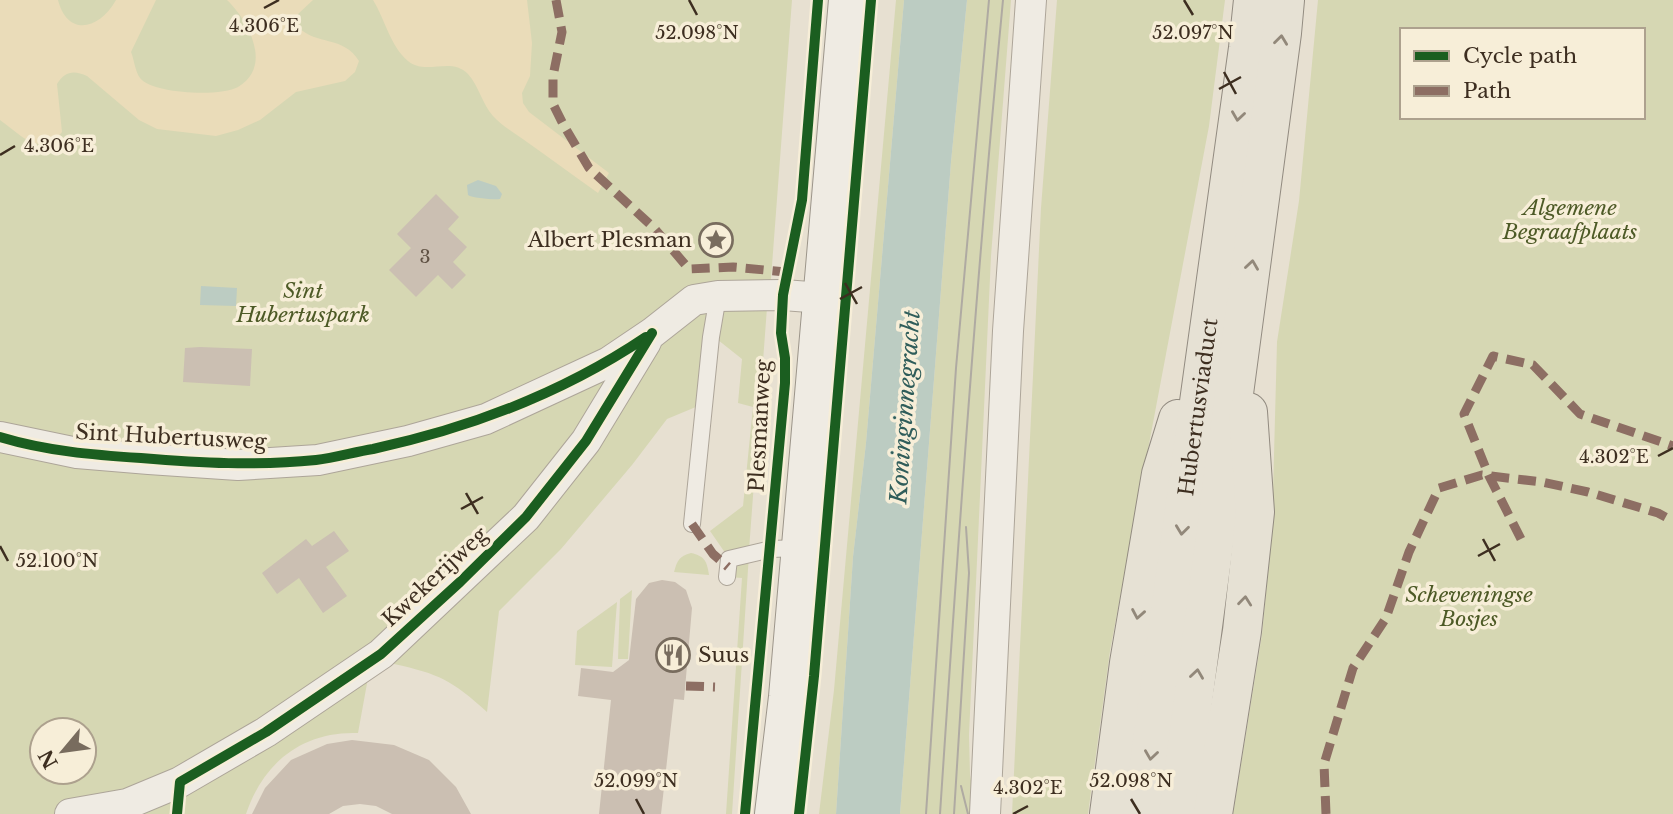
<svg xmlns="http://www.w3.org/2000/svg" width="1673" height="814" font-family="'Libre Baskerville',serif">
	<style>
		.green { fill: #d6d7b3; fill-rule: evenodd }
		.sand { fill: #eadcb9 }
		.water { fill: #bcccc2 }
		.building { fill: #cbbfb2 }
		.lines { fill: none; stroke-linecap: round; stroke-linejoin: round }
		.service-casing { stroke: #ada599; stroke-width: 18 }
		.minor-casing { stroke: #ada599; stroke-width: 32 }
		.secondary-casing { stroke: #9c958a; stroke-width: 40 }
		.primary-casing { stroke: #928b80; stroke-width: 40 }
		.service { stroke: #efebe3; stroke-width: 16 }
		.minor { stroke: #efebe3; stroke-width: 30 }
		.secondary { stroke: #efebe3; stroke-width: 38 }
		.primary { stroke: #e6e1d4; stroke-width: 38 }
		.tram { stroke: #afaaa2; stroke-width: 2 }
		.quiet { stroke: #8d6e63; stroke-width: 9; stroke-dasharray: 18 9; stroke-linecap: butt }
		.cycleway-casing { stroke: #f7eed8; stroke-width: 15 }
		.cycleway { stroke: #1b5e20; stroke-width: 10 }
		.oneway { stroke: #92887a }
		.ticks { fill: none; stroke: #3d2e20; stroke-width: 2.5 }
		.labels { text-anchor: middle; stroke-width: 7; stroke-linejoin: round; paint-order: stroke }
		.number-label { font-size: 18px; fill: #605244 }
		.park-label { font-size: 21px; font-style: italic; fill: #4d5a26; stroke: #f7eed8 }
		.poi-label { font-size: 21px; fill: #3d2e20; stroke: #f7eed8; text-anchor: end }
		.street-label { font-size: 21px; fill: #3d2e20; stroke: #f7eed8 }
		.water-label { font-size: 23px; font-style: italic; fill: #2f5d5a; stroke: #f7eed8 }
		.ticks-label { font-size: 18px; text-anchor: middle; fill: #3d2e20; stroke: #f7eed8; stroke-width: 7; stroke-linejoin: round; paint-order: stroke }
	</style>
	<rect width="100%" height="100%" fill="#e7e0d1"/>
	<g class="green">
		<path d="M0 0H792L770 292 719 295 703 404 667 419 632 465 561 549 499 611 487 712C452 680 439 674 394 664V645L587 442 372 656 178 783 173 814H0ZM42 730H84V772H42Z"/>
		<path d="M896 0H904L866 443 853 557 836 814H819L834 690Z"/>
		<path d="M967 0H1011L991 256 969 735 970 775 977 814H900L951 162Z"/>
		<path d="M1057 0H1225L1209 126 1110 651 1088 814H1012L1041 208Z"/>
		<path d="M1318 0H1673V814H1233L1262 634 1272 531 1277 342 1299 201ZM1402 30H1643V117H1402Z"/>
		<path d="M768 294 749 550 728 557 710 531 743 506 753 407 738 403 742 359 713 336 719 297Z"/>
		<path d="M691 553C705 556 707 562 709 575L674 572C677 561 679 556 691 553Z"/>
		<path d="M749 554 732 814H726L742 578 728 577 730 560Z"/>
		<path d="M632 590 628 659H618L620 599Z"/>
		<path d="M617 602 612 667 575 665 577 631Z"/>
		<path d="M370 667 358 733C302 731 263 763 246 814H181L183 789Z"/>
	</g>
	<g class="sand">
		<path d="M0 0H58C68 38 100 29 116 0H156L131 52C134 59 135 71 140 78 152 94 221 97 238 87 273 67 249 21 227 0H313L298 14V27C317 46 343 35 359 61L355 72 345 81 296 92 260 120 238 130 216 136 157 129 139 120 87 76C74 70 65 71 57 84L62 132C41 159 21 135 0 120Z"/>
		<path d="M373 0H527L532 43 530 76 522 93 523 103 529 112 609 173 598 193C574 176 551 159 527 142 516 134 502 126 493 116 482 104 479 86 468 74 451 56 426 76 408 61 390 46 385 19 373 0Z"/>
	</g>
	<g class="water">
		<path d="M904 0H967L951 162 900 814H836L853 557 866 443Z"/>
		<path d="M478 180 496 186 502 194 500 199C495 200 472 198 468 195L467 185Z"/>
		<path d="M201 286 237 288 236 306 200 305Z"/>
	</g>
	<g class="building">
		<path d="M436 194 459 217 448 229 467 247 453 262 466 275 452 289 438 275 416 297 389 270 411 248 397 234Z"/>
		<path d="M200 347 252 349 250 386 183 382 185 348Z"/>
		<path d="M334 531 349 551 326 567 347 596 323 613 299 578 277 594 262 573 306 539 312 546Z"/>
		<path d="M662 580 675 582 686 590 692 608 684 700 674 699 661 814H599L611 700 578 696 581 668 613 672 629 660 636 599 649 583Z"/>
		<path d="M352 740 394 745 429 760 456 787 471 814H392L376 806 360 804 343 806 329 814H252L265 788 291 760 327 744Z"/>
	</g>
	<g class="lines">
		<g class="service-casing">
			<g id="service">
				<path d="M692 524 711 337 718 296"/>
				<path d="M727 577 729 559 771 549 800 548"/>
			</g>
		</g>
		<g class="minor-casing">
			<g id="minor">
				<path d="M0 437 77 453 149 459 238 465 318 460 408 441 486 419 609 362 652 333 694 300 718 296 783 295 823 298"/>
				<path d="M70 814 127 804 180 782 266 732 381 654 526 517 586 441 646 342"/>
				<path d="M985 814 1008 331 1031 0"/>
			</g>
		</g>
		<g class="secondary-casing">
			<path id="secondary" d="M774 814 788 697 848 0"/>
		</g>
		<g class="primary-casing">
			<g id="primary">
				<path d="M1109 814 1129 663 1161 474 1178 419"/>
				<path id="s1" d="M1142 814 1248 48 1253 0"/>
				<path d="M1178 814 1282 33 1285 0"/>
				<path d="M1213 814 1242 631 1255 512 1248 412"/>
			</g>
		</g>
		<use href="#service" class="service"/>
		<use href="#minor" class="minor"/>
		<use href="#secondary" class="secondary"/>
		<use href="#primary" class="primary"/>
		<g class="tram">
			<path d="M961 786 968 814"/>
			<path d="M926 814 956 368 989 0"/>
			<path d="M940 814C958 542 977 271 1003 0"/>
			<path d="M954 814 969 573 966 527"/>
		</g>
		<g class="quiet">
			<path d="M556 0 562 32 553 76V104L563 124 589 168 654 228 689 269 733 267 786 272"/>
			<path d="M692 524 713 554 728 567"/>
			<path d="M1521 539 1489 476 1464 414 1493 356 1533 365 1580 414 1673 446"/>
			<path d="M686 686 715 687"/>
			<path d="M1326 814 1324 764 1353 668 1386 618 1409 552 1439 488 1482 475 1542 482 1588 492 1658 513 1673 521"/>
		</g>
		<g class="cycleway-casing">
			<g id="cycleway">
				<path d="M0 437C46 451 94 455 141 458 200 463 257 466 316 460 335 458 354 452 373 449 470 428 563 393 646 337"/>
				<path d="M177 814 180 782 266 732 381 654 460 582 526 517 586 441 652 333"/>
				<path d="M745 814 785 383V358L781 333 783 295 802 200 818 0"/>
				<path d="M799 814 814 676 871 0"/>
			</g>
		</g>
		<use href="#cycleway" class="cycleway"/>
	</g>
	<defs><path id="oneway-chevron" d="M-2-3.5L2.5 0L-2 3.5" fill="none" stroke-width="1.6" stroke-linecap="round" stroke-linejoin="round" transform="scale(1.75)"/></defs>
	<g class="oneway">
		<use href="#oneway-chevron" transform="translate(1281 40) rotate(-83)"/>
		<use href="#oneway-chevron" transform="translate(1238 116) rotate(98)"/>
		<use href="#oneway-chevron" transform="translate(1252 265) rotate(-82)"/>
		<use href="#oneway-chevron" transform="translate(1182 530) rotate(97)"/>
		<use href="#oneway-chevron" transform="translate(1245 601) rotate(-84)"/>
		<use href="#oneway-chevron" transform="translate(1138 614) rotate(100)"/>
		<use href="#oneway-chevron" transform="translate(1197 674) rotate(-82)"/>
		<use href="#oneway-chevron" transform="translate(1151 755) rotate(98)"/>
	</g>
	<path class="ticks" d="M689 0 697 15M1184 0 1193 15M264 8 279 0M1224 72 1236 94M1219 89 1241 77M0 155 15 146M845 283 857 304M840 299 862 287M1658 456 1673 448M466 493 478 514M461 509 483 497M1483 539 1495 561M0 546 8 561M1478 556 1500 544M636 799 644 814M1131 799 1140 814M1013 814 1028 806"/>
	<defs>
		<g id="sight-ring" transform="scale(1.75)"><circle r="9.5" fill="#f7eed8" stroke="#786c5e" stroke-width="1.5"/><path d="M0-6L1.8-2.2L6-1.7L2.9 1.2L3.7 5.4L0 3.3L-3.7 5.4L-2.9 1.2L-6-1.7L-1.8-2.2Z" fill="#786c5e"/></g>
		<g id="restaurant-ring" transform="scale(1.75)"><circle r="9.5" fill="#f7eed8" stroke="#786c5e" stroke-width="1.5"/><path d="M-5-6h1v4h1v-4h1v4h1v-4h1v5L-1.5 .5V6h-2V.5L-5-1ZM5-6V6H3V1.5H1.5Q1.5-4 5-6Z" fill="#786c5e"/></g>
	</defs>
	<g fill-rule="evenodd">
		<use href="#sight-ring" x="716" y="240"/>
		<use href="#restaurant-ring" x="673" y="655"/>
	</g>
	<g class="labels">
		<g class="number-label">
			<text x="425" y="263">3</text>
		</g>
		<g class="park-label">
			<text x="1570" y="215">Algemene<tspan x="1570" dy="24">Begraafplaats</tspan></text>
			<text x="303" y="298">Sint<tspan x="303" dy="24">Hubertuspark</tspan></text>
			<text x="1469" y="602">Scheveningse<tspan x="1469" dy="24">Bosjes</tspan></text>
		</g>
		<g class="poi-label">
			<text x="692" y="247">Albert Plesman</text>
			<text x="698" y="662" text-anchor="start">Suus</text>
		</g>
		<g class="street-label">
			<text dy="7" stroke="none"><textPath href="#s1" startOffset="411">Hubertusviaduct</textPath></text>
			<text transform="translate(760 426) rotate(-87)" y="7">Plesmanweg</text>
			<text transform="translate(171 437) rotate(3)" y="7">Sint Hubertusweg</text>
			<text transform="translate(435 577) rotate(-43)" y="7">Kwekerijweg</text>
		</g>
		<g class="water-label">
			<text transform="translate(905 407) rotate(-86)" y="8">Koninginnegracht</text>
		</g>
	</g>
	<g class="ticks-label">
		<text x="264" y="32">4.306°E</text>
		<text x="697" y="39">52.098°N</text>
		<text x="1193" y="39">52.097°N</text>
		<text x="59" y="152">4.306°E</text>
		<text x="1614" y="463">4.302°E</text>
		<text x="57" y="567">52.100°N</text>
		<text x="636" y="787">52.099°N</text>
		<text x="1131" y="787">52.098°N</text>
		<text x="1028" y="794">4.302°E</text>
	</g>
	<rect x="1400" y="28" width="245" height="91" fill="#f7eed8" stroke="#ada18e" stroke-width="2"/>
	<rect x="1414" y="51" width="35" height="10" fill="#1b5e20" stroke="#ada18e" stroke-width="2"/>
	<text x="1463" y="63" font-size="21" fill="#3d2e20">Cycle path</text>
	<rect x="1414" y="86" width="35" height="10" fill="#8d6e63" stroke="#ada18e" stroke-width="2"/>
	<text x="1463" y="98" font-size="21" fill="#3d2e20">Path</text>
	<g transform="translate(63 751) rotate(241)"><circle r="33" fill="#f7eed8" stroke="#ada18e" stroke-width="2"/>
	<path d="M0-5L12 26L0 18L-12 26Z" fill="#786c5e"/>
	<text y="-10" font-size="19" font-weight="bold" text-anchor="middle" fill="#3d2e20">N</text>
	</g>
</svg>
